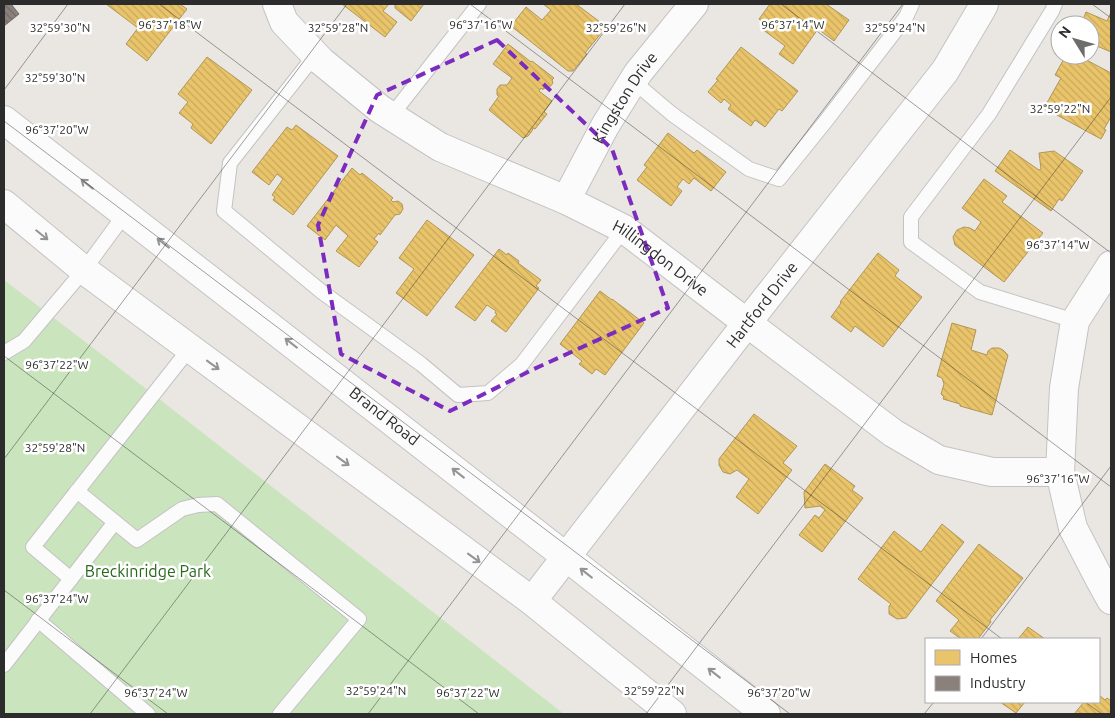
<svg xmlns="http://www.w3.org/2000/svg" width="1115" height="718" font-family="Ubuntu,sans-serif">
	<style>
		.grass { fill: #cae4bd }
		.homes { fill: url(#homes-back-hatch); stroke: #b09657 }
		.industry { fill: url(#industry-back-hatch); stroke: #6e6864 }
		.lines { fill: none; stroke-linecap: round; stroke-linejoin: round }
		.lane-casing { stroke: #c4c3c3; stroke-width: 16 }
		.street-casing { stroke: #c4c3c3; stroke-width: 30 }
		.secondary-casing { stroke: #c4c3c3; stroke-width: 30 }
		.lane { stroke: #fcfbfb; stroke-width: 14 }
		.street { stroke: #fcfbfb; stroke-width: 28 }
		.secondary { stroke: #fcfbfb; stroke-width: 28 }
		.oneway { stroke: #949494 }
		.marked { fill: none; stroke: #7b2cbf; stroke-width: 4; stroke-dasharray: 10 6; stroke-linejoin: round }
		.ticks { fill: none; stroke: #2c2c2c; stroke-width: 1; stroke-opacity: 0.45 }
		.labels { text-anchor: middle; stroke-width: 5; stroke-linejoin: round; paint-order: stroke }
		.street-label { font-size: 16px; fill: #2c2c2c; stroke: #fff }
		.park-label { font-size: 16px; fill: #28681d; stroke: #fff }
		.ticks-label { font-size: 12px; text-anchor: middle; fill: #2c2c2c; stroke: #fff; stroke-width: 5; stroke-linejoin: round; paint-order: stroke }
	</style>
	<defs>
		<pattern id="homes-back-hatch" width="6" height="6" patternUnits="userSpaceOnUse" patternTransform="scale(1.25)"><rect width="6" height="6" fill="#e9c46a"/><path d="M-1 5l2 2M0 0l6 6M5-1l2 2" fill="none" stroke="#c8a95c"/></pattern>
		<pattern id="industry-back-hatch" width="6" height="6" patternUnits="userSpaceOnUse" patternTransform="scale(1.25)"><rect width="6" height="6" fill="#8a817c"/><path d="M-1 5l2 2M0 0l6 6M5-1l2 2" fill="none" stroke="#716a66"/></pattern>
	</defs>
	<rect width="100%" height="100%" fill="#eae7e3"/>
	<path class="grass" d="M4 280 109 360 564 714H4Z"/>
	<g class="homes">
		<path d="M106 4H180L187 9 147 61 126 44 138 28Z"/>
		<path d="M342 4H389L383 11 397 22 385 37Z"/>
		<path d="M395 4H424L411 21 395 8Z"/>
		<path d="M543 4H576L600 22 597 27 603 31 585 53 587 54 573 71H568L511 26 526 7 542 20 551 10Z"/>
		<path d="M770 4H826L849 20 834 41 818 29 793 64 779 54 785 46 762 29 766 25 759 19Z"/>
		<path d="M1086 12 1107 21 1111 12V52L1090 43V25H1081Z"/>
		<path d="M508 44 531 62 532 61 554 78 552 80 553 83 548 89 543 88V90L541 88 539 91 552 101 544 112 547 114 535 129 533 128 532 131 528 136 523 138 489 110 499 96 497 95V89L500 85H507L512 78 493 64Z"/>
		<path d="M741 47 798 91 782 111 779 109 765 127 755 120 751 126 728 109 731 105 724 99 721 103 708 92 718 80 716 79Z"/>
		<path d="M1066 55H1077L1111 73V117L1104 129 1106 130 1101 139 1044 108 1061 78 1055 75Z"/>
		<path d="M207 57 252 90 211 144 191 128 193 124 179 113 188 102 178 94Z"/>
		<path d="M296 125 338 156 293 215 273 200 275 197 272 195 283 179 277 174 269 185 252 172 287 127 292 130Z"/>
		<path d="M668 133 694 153 697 150 726 172 711 191 694 178 689 184 683 179 677 187 682 191 671 206 637 180 647 167 644 165Z"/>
		<path d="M1010 150 1039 170 1041 169 1039 153 1054 151 1083 171 1062 201 1059 199 1051 211 995 171Z"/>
		<path d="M352 168 360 175 362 173 393 198 391 200 393 202 398 201 402 204 403 209 400 214 395 215 380 235 379 233 374 239 378 242 359 267 336 251 348 236 336 225 325 240 307 226Z"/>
		<path d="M984 179 1007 196 1002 202 1043 233 1004 282 955 245 953 237 957 230 964 227 970 228 975 231 981 222 962 208Z"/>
		<path d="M427 220 474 255 427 316 396 293 414 269 399 258Z"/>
		<path d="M499 249 507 255 508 253 519 261 518 263 541 280 536 286 539 288 506 332 491 321 497 314 495 313 496 311 487 305 475 321 455 307Z"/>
		<path d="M878 253 899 270 895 276 922 297 883 347 855 326 851 332 831 317 841 303 840 302Z"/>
		<path d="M600 291 612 300V299L644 323 605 375 596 369 592 374 579 364 582 361 560 344Z"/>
		<path d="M952 323 976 330 971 350 987 355 988 351 992 348H999L1003 350 1008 355 992 415 960 406V404L943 399 944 397 941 394 944 384 942 378 937 376Z"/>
		<path d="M754 414 797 446 783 463 792 470 758 514 736 497 749 479 737 470 730 474 723 472 719 465V459Z"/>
		<path d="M825 464 855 486 852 490 863 498 822 552 799 535 815 515 819 518 825 510 820 506 805 508 804 492Z"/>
		<path d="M942 524 964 542 906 618 897 619 889 614V606L891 604 858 579 894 531 921 552Z"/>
		<path d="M979 544 1023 578 990 620 991 622 978 639H961L950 631 959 620 936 601Z"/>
		<path d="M1028 627 1045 639H1018Z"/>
		<path d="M1099 695 1105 700 1107 698 1111 701V714H1074L1084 702H1099Z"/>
		<path d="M1000 702H1025L1016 713Z"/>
	</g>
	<path class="industry" d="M4 4H11L19 14 4 26Z"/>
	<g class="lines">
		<g class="lane-casing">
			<g id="lane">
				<path d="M1055 4 1052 11 989 114 911 217V242L980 292 1075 321"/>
				<path d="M315 55 230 163 224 211 322 292 421 364 458 395 488 393 522 364 624 229"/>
				<path d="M633 81 672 114 749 169 779 179 825 122 906 17 912 4"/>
				<path d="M391 116 479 4"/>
				<path d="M4 353 24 341 84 270 125 214"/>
				<path d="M77 491 137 540 182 509 198 505 217 504 359 619 280 714"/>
				<path d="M71 579 33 547 190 348"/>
				<path d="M38 620 148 714"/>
				<path d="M4 665 115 522"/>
			</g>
		</g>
		<g class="street-casing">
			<g id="street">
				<path id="s1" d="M277 4 284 22 321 61 380 109 440 147 566 200 624 229 747 323 893 433 939 460 992 472H1060"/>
				<path id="s2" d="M566 200 605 126 638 73 694 4"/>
				<path d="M1111 265 1075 321 1064 388 1060 472 1073 528 1100 580 1111 600"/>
			</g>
		</g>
		<g class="secondary-casing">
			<g id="secondary">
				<path id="s3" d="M4 120 565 556 766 714"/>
				<path d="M4 204 84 270 532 601 672 714"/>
				<path id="s4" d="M532 601 747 323 945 71 981 10 984 4"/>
			</g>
		</g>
		<use href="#lane" class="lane"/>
		<use href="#street" class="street"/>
		<use href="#secondary" class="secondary"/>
	</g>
	<defs><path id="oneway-shaft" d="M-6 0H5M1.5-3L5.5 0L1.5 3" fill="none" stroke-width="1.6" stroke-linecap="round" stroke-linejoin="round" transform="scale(1.25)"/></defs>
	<g class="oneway">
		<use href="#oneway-shaft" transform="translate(87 184) rotate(-142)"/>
		<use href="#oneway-shaft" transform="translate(42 235) rotate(39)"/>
		<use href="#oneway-shaft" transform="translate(163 243) rotate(-142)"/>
		<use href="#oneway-shaft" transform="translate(291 343) rotate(-142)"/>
		<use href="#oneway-shaft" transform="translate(213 365) rotate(36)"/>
		<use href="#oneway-shaft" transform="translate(343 461) rotate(36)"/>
		<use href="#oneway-shaft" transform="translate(458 473) rotate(-142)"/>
		<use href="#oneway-shaft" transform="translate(474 558) rotate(36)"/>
		<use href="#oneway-shaft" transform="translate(586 573) rotate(-142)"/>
		<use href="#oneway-shaft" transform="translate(714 673) rotate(-142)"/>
	</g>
	<path class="marked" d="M497 40 612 149 668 308 534 369 450 411 341 354 318 225 377 95Z"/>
	<path class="ticks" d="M159 4 1002 639M470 4 1111 487M781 4 1111 253M1092 4 1111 18M4 90 68 4M4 121 790 714M4 356 479 714M4 459 347 4M4 590 168 714M981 639 1111 466M1085 702 1102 714M90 714 625 4M368 714 903 4M646 714 1111 97M924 714 934 702"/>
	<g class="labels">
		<g class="street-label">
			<text dy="6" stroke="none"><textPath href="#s2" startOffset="118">Kingston Drive</textPath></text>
			<text dy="6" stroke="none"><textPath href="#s1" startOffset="468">Hillingdon Drive</textPath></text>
			<text dy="6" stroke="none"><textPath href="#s4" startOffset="375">Hartford Drive</textPath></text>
			<text dy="6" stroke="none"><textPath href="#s3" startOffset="482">Brand Road</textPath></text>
		</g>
		<g class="park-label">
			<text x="148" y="577">Breckinridge Park</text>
		</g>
	</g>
	<g class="ticks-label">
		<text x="170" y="29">96°37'18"W</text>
		<text x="481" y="29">96°37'16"W</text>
		<text x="793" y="29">96°37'14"W</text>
		<text x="60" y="32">32°59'30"N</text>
		<text x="338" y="32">32°59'28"N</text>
		<text x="616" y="32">32°59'26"N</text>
		<text x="895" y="32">32°59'24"N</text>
		<text x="55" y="82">32°59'30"N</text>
		<text x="1060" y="113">32°59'22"N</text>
		<text x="57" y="134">96°37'20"W</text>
		<text x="1058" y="249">96°37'14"W</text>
		<text x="57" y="369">96°37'22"W</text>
		<text x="55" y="452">32°59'28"N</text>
		<text x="1058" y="483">96°37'16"W</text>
		<text x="57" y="603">96°37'24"W</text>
		<text x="376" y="695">32°59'24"N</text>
		<text x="654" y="695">32°59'22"N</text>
		<text x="156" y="697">96°37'24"W</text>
		<text x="468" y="697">96°37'22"W</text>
		<text x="779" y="697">96°37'20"W</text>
	</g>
	<rect width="1115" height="718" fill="none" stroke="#2c2c2c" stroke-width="10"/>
	<rect x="925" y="638" width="175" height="65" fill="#ffffff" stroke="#ababab"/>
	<rect x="935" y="650" width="25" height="15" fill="#e9c46a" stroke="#ababab"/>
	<text x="970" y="663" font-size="15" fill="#2c2c2c">Homes</text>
	<rect x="935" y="676" width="25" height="15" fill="#8a817c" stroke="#ababab"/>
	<text x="970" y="688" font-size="15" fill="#2c2c2c">Industry</text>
	<g transform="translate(1075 40) rotate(307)"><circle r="24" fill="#ffffff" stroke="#ababab"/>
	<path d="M0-4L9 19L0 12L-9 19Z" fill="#6e6d6c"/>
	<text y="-8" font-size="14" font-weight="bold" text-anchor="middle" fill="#2c2c2c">N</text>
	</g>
</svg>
